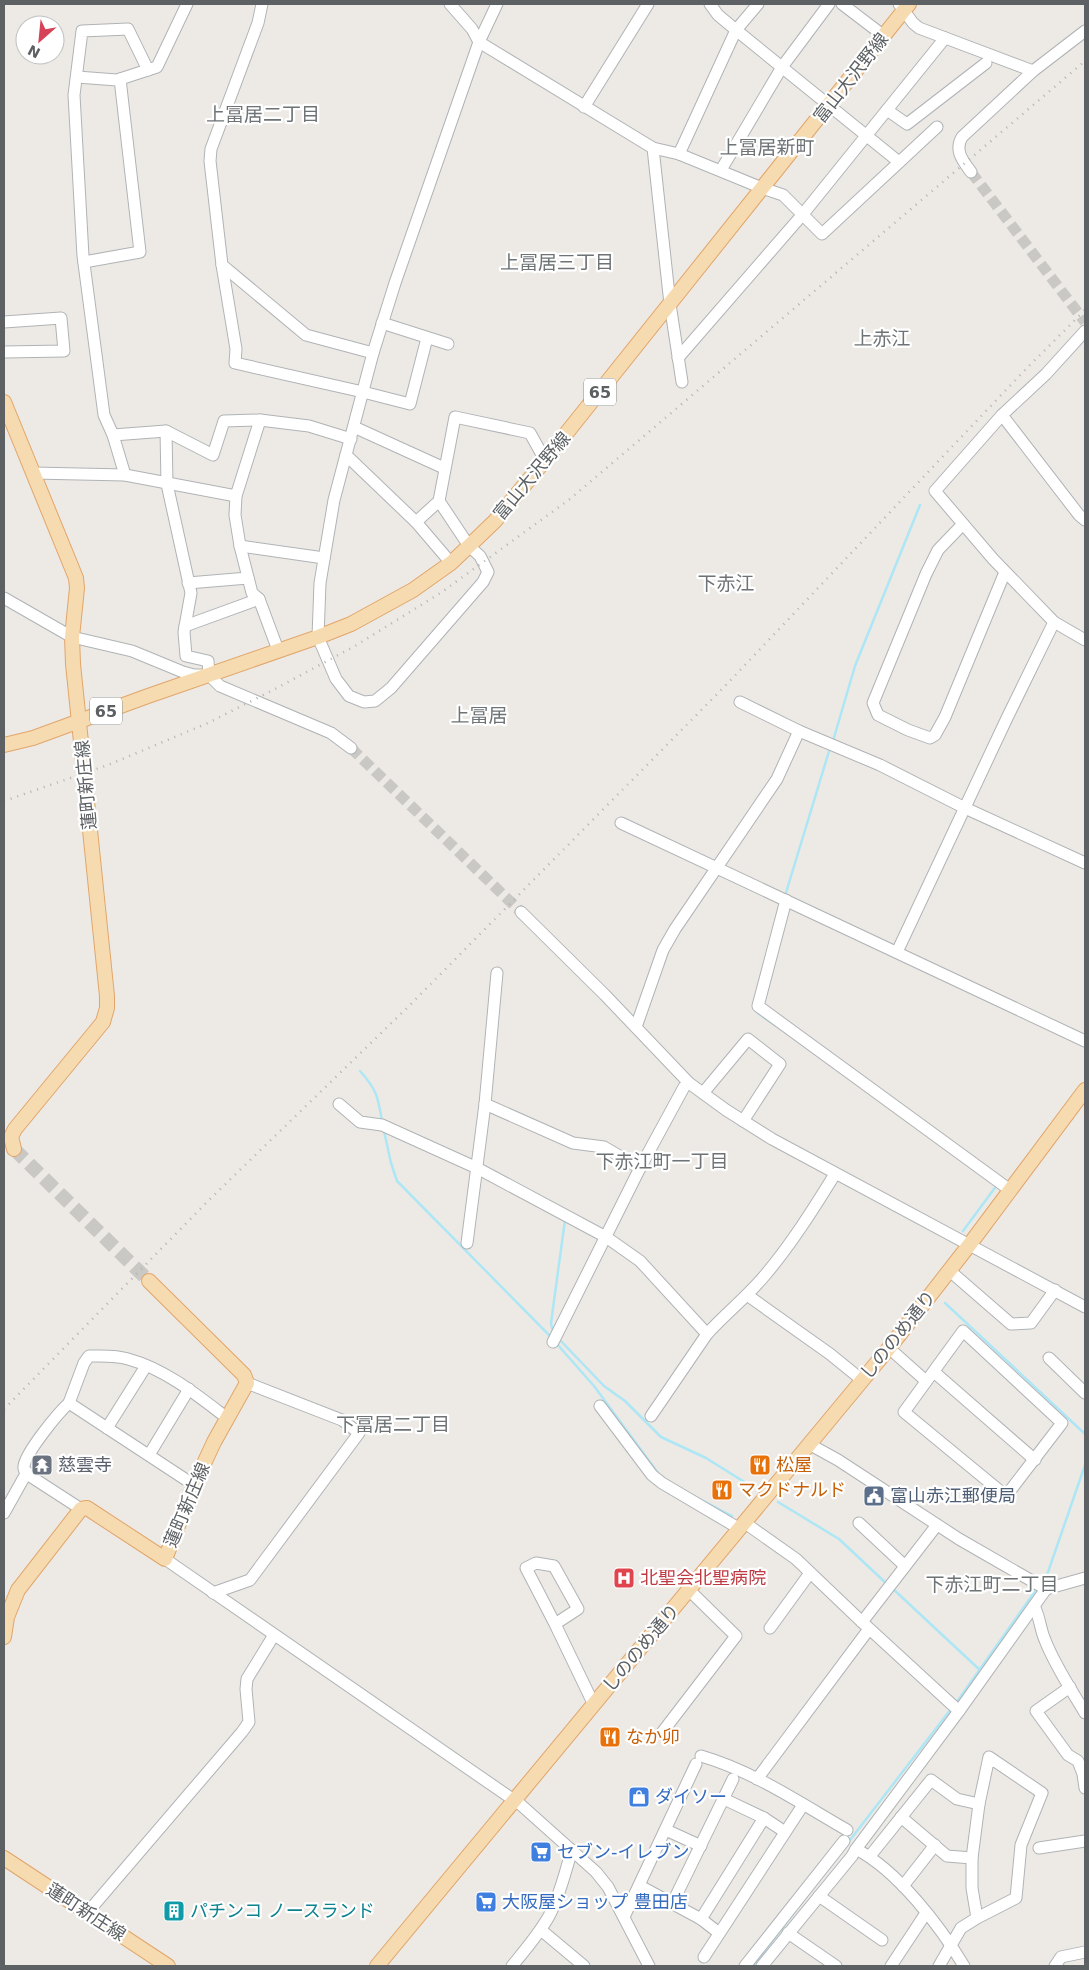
<svg xmlns="http://www.w3.org/2000/svg" width="1089" height="1970" font-family="'DejaVu Sans','Noto Sans JP',sans-serif">
	<style>
		.lines { fill: none; stroke-linecap: round; stroke-linejoin: round }
		.stream { stroke: #ade6f5; stroke-width: 2.5 }
		.minor-tunnel { stroke: #c9c8c5; stroke-width: 11; stroke-dasharray: 11 5.5; stroke-linecap: butt }
		.major-tunnel { stroke: #c9c8c5; stroke-width: 14; stroke-dasharray: 14 7; stroke-linecap: butt }
		.minor-casing { stroke: #b0b3b6; stroke-width: 13 }
		.major-casing { stroke: #e1a56a; stroke-width: 16 }
		.minor { stroke: #fff; stroke-width: 11 }
		.major { stroke: #f6dbb1; stroke-width: 14 }
		.rail { stroke: #b1b2b2; stroke-width: 2.5; stroke-dasharray: 1 6; stroke-linecap: butt }
		.labels { text-anchor: middle; stroke-width: 4.5; stroke-linejoin: round; paint-order: stroke }
		.shield { fill: #fff; stroke: #8e9092; stroke-width: 1 }
		.shield-label { font-size: 16px; font-weight: bold; fill: #5d6164 }
		.street-label { font-size: 18px; fill: #5d6164; stroke: #fff }
		.worship-label { font-size: 18px; fill: #5b616d; stroke: #fff; text-anchor: start }
		.food-label { font-size: 18px; fill: #c56008; stroke: #fff; text-anchor: start }
		.service-label { font-size: 18px; fill: #4e5e75; stroke: #fff; text-anchor: start }
		.health-label { font-size: 18px; fill: #be3a42; stroke: #fff; text-anchor: start }
		.shop-label { font-size: 18px; fill: #366cbe; stroke: #fff; text-anchor: start }
		.culture-label { font-size: 18px; fill: #0d838f; stroke: #fff; text-anchor: start }
		.neighbourhood-label { font-size: 19px; fill: #6e7375; stroke: #fff }
	</style>
	<rect width="100%" height="100%" fill="#edeae5"/>
	<g class="lines">
		<g class="stream">
			<path d="M833 741 855 666 920 505"/>
			<path d="M785 896 830 748"/>
			<path d="M758 1013 776 1026"/>
			<path d="M360 1071C377 1090 378 1097 382 1121"/>
			<path d="M384 1131 391 1163 397 1181 552 1338"/>
			<path d="M963 1231 997 1185 995 1184"/>
			<path d="M945 1303 1085 1434"/>
			<path d="M553 1332 551 1323 565 1220"/>
			<path d="M558 1338 604 1386 625 1401 661 1437 706 1458 754 1488"/>
			<path d="M557 1344 594 1386 658 1473"/>
			<path d="M692 1495 732 1516"/>
			<path d="M778 1502 839 1539 888 1585"/>
			<path d="M1042 1583 1047 1575 1085 1465"/>
			<path d="M892 1588 981 1671"/>
			<path d="M956 1703 1038 1587"/>
			<path d="M753 1966 951 1709"/>
		</g>
		<g class="minor-tunnel">
			<path d="M971 172 1085 322"/>
			<path d="M351 748 521 912"/>
		</g>
		<path class="major-tunnel" d="M14 1149 149 1281"/>
		<g class="minor-casing">
			<g id="minor">
				<path d="M262 4 258 23 211 149 210 161 222 265 306 335 373 353"/>
				<path d="M450 4 472 29 479 42 653 148 679 154 762 188 783 195 822 234 937 127"/>
				<path d="M710 4 718 15 736 30 899 162"/>
				<path d="M842 4 884 36"/>
				<path d="M899 4 913 23 919 28 1033 71"/>
				<path d="M77 77 117 80 157 67 187 4"/>
				<path d="M584 107 648 4"/>
				<path d="M887 110 907 124 986 63"/>
				<path d="M653 148 670 304 682 382"/>
				<path d="M679 154 736 30 758 4"/>
				<path d="M721 170 782 67 829 4"/>
				<path d="M971 172C963 161 954 151 962 137L1033 71 1085 31"/>
				<path d="M84 262 140 252 120 79"/>
				<path d="M222 265 236 349 235 363 363 392 410 404 427 338"/>
				<path d="M4 322 61 318 64 351 4 352"/>
				<path d="M382 323 448 344"/>
				<path d="M1085 331 1046 374 1002 415 935 491 993 559 1054 622 1085 640"/>
				<path d="M678 358 803 214 945 38"/>
				<path d="M1002 415 1079 515 1085 520"/>
				<path d="M260 420 236 496 235 515 240 546 252 593 259 599 278 650"/>
				<path d="M354 427 444 468"/>
				<path d="M166 431 167 484 191 593 184 632 186 656 208 661 209 675 220 686 331 733 351 748"/>
				<path d="M113 435 166 431 213 455 224 421 260 420 309 426 351 439"/>
				<path d="M346 455 416 522 451 563"/>
				<path d="M33 473 125 475 236 496"/>
				<path d="M125 475 113 435 104 415 83 256 74 95 82 31 128 29 148 70"/>
				<path d="M439 501 469 546 480 556 488 572 483 582 391 688 375 701 364 702 349 696 336 679 318 637 320 583 334 500 373 353 395 283 479 42 497 4"/>
				<path d="M416 522 439 501 455 417 530 433 545 460"/>
				<path d="M963 524 938 550 926 574 873 703 878 715 908 730 930 738 935 735 945 717 1005 572"/>
				<path d="M240 546 324 558"/>
				<path d="M188 583 248 578"/>
				<path d="M4 598 72 637 132 651 183 672 194 675H204"/>
				<path d="M185 626 259 599"/>
				<path d="M740 702 799 731 880 765 965 808 1085 863"/>
				<path d="M621 823 1085 1041"/>
				<path d="M786 900 758 1006 1010 1190"/>
				<path d="M521 912 605 995 689 1083 726 1110 772 1139 1085 1307"/>
				<path d="M897 952 1007 718 1054 622"/>
				<path d="M636 1027 663 950 675 929 777 779 799 731"/>
				<path d="M703 1093 748 1039 780 1064 743 1121"/>
				<path d="M339 1104 360 1122 382 1125 477 1168 606 1237 640 1261 707 1334C726 1313 748 1296 766 1274 792 1243 814 1208 835 1174"/>
				<path d="M485 1104 573 1143 604 1147 640 1168"/>
				<path d="M467 1243 485 1104 497 973"/>
				<path d="M950 1271 1011 1324 1031 1323 1055 1290"/>
				<path d="M747 1295 830 1354 862 1380"/>
				<path d="M963 1331 1062 1423 1006 1496 904 1412Z"/>
				<path d="M553 1342 640 1168 684 1087 689 1083"/>
				<path d="M889 1348 926 1381"/>
				<path d="M1049 1358 1085 1393"/>
				<path d="M934 1372 1035 1460"/>
				<path d="M69 1403C58 1413 26 1452 24 1466 23 1470 27 1473 30 1476L81 1509"/>
				<path d="M600 1406 652 1475 662 1483 740 1529"/>
				<path d="M651 1416 707 1334"/>
				<path d="M107 1428 146 1366"/>
				<path d="M809 1444 838 1460 959 1539 1046 1589 1085 1578"/>
				<path d="M149 1455 189 1389"/>
				<path d="M194 1485 69 1403 84 1363 89 1356C102 1356 116 1355 128 1359 165 1369 197 1395 227 1418"/>
				<path d="M4 1513 27 1472"/>
				<path d="M745 1523 796 1559 862 1622 959 1711"/>
				<path d="M859 1523 905 1566"/>
				<path d="M165 1559 521 1805 596 1872 608 1887 649 1966"/>
				<path d="M213 1593 250 1580 359 1433 342 1420 247 1383"/>
				<path d="M1034 1606C1040 1617 1040 1629 1045 1640 1055 1666 1071 1689 1085 1713"/>
				<path d="M862 1622 937 1525"/>
				<path d="M555 1624 526 1568 536 1563 554 1566 578 1609 555 1624 594 1705"/>
				<path d="M770 1628 810 1573"/>
				<path d="M1070 1687 1036 1711 1068 1755 1078 1761 1083 1774 1085 1788"/>
				<path d="M661 1734 736 1636 689 1590"/>
				<path d="M701 1756C753 1771 800 1803 847 1830"/>
				<path d="M757 1779 869 1629"/>
				<path d="M724 1799 764 1818 785 1832"/>
				<path d="M901 1817 947 1856 972 1858"/>
				<path d="M666 1830 701 1846"/>
				<path d="M1039 1848 1085 1841"/>
				<path d="M856 1849 959 1711 1046 1589"/>
				<path d="M870 1856 931 1780 957 1799 979 1804"/>
				<path d="M640 1886 701 1919 719 1933"/>
				<path d="M903 1886 935 1845"/>
				<path d="M819 1896 882 1940"/>
				<path d="M672 1904 733 1779"/>
				<path d="M88 1912 242 1732 249 1722 246 1689 247 1679 274 1635"/>
				<path d="M624 1917 696 1764"/>
				<path d="M701 1919 764 1818"/>
				<path d="M541 1930 584 1966"/>
				<path d="M788 1933 836 1966"/>
				<path d="M704 1957 803 1805"/>
				<path d="M512 1966C525 1950 539 1934 549 1916 560 1896 565 1872 572 1850"/>
				<path d="M745 1966 844 1841"/>
				<path d="M762 1966 852 1856 856 1849C898 1871 940 1926 964 1966"/>
				<path d="M891 1966 926 1913"/>
				<path d="M939 1966 961 1928 977 1918 1016 1898 1021 1845 1042 1793 989 1757 979 1804 972 1858V1888L977 1918"/>
				<path d="M1055 1966 1061 1957 1085 1952"/>
			</g>
		</g>
		<g class="major-casing">
			<g id="major">
				<path d="M4 402 76 578 77 588 72 637 73 664 107 996V1008L103 1022 15 1129 11 1137 14 1149"/>
				<path d="M4 745 33 738 148 696 318 637 351 624 413 590 451 563 469 546 495 521 545 460 909 4"/>
				<path d="M4 1637 7 1617 18 1590 81 1509 87 1508 165 1559 194 1485 214 1442 247 1383 244 1375 149 1281"/>
				<path d="M4 1858 168 1966"/>
				<path d="M377 1966 889 1348 970 1244 1085 1090"/>
			</g>
		</g>
		<use href="#minor" class="minor"/>
		<use href="#major" class="major"/>
		<g class="rail">
			<path d="M4 801 108 765 208 723 275 689 355 646 442 592 570 499 1085 61"/>
			<path d="M4 1409 209 1200 410 1005 726 685 1023 372 1085 310"/>
		</g>
	</g>
	<defs>
		<g id="temple-square" transform="scale(1.125)"><rect x="-9" y="-9" width="18" height="18" rx="4" fill="#6b7280" stroke="#fff"/><path d="M0-6L5-2H3V0L6.5 2.5H4V6H1.5V3h-3V6H-4V2.5H-6.5L-3 0V-2H-5Z" fill="#fff"/></g>
		<g id="restaurant-square" transform="scale(1.125)"><rect x="-9" y="-9" width="18" height="18" rx="4" fill="#e8710a" stroke="#fff"/><path d="M-5-6h1v4h1v-4h1v4h1v-4h1v5L-1.5 .5V6h-2V.5L-5-1ZM5-6V6H3V1.5H1.5Q1.5-4 5-6Z" fill="#fff"/></g>
		<g id="civic-square" transform="scale(1.125)"><rect x="-9" y="-9" width="18" height="18" rx="4" fill="#5c6f8a" stroke="#fff"/><path d="M-.6-6.5H3V-4.5H.6V-3L4-1V1h2V6H-6V1h2V-1L-.6-3ZM-1.2 2.5V6h2.4V2.5Z" fill="#fff"/></g>
		<g id="hospital-square" transform="scale(1.125)"><rect x="-9" y="-9" width="18" height="18" rx="4" fill="#e0444e" stroke="#fff"/><path d="M-5-5h3v3.5h4V-5h3V5h-3V1.5h-4V5h-3Z" fill="#fff"/></g>
		<g id="shop-square" transform="scale(1.125)"><rect x="-9" y="-9" width="18" height="18" rx="4" fill="#3f7fe0" stroke="#fff"/><path d="M-5-2.5h2.3a2.7 3.5 0 0 1 5.4 0H5L5.5 6h-11ZM-1.5-2.5h3a1.5 2.3 0 0 0-3 0Z" fill="#fff"/></g>
		<g id="supermarket-square" transform="scale(1.125)"><rect x="-9" y="-9" width="18" height="18" rx="4" fill="#3f7fe0" stroke="#fff"/><path d="M-6-5.5h2.5l.6 2H6L4.5 2H-2.5L-4.4-4H-6ZM-1.5 3.2a1.3 1.3 0 1 0 .1 0ZM3 3.2a1.3 1.3 0 1 0 .1 0Z" fill="#fff"/></g>
		<g id="building-square" transform="scale(1.125)"><rect x="-9" y="-9" width="18" height="18" rx="4" fill="#0f9aa8" stroke="#fff"/><path d="M-4-6H4V6H1V3H-1V6H-4ZM-2.5-4.3h1.7v1.8h-1.7ZM.8-4.3h1.7v1.8H.8ZM-2.5-1h1.7V.8h-1.7ZM.8-1h1.7V.8H.8Z" fill="#fff"/></g>
	</defs>
	<g fill-rule="evenodd">
		<use href="#temple-square" x="42" y="1465"/>
		<use href="#restaurant-square" x="760" y="1465"/>
		<use href="#restaurant-square" x="722" y="1490"/>
		<use href="#civic-square" x="874" y="1496"/>
		<use href="#hospital-square" x="624" y="1578"/>
		<use href="#restaurant-square" x="610" y="1737"/>
		<use href="#shop-square" x="639" y="1797"/>
		<use href="#supermarket-square" x="541" y="1852"/>
		<use href="#supermarket-square" x="486" y="1902"/>
		<use href="#building-square" x="174" y="1911"/>
	</g>
	<g class="labels">
		<g class="shield">
			<rect x="584" y="378.5" width="32" height="27" rx="4"/>
			<rect x="90" y="697.5" width="32" height="27" rx="4"/>
		</g>
		<g class="shield-label">
			<text x="600" y="398">65</text>
			<text x="106" y="717">65</text>
		</g>
		<g class="street-label">
			<text transform="translate(851 78) rotate(-52)" y="6">富山大沢野線</text>
			<text transform="translate(532 476) rotate(-50)" y="6">富山大沢野線</text>
			<text transform="translate(86 785) rotate(-95)" y="6">蓮町新庄線</text>
			<text transform="translate(898 1335) rotate(-51)" y="6">しののめ通り</text>
			<text transform="translate(187 1505) rotate(-67)" y="6">蓮町新庄線</text>
			<text transform="translate(641 1648) rotate(-50)" y="6">しののめ通り</text>
			<text transform="translate(86 1912) rotate(33)" y="6">蓮町新庄線</text>
		</g>
		<g class="worship-label">
			<text x="58" y="1471">慈雲寺</text>
		</g>
		<g class="food-label">
			<text x="776" y="1471">松屋</text>
			<text x="738" y="1496">マクドナルド</text>
			<text x="626" y="1743">なか卯</text>
		</g>
		<g class="service-label">
			<text x="890" y="1502">富山赤江郵便局</text>
		</g>
		<g class="health-label">
			<text x="640" y="1584">北聖会北聖病院</text>
		</g>
		<g class="shop-label">
			<text x="655" y="1803">ダイソー</text>
			<text x="557" y="1858">セブン-イレブン</text>
			<text x="502" y="1908">大阪屋ショップ 豊田店</text>
		</g>
		<g class="culture-label">
			<text x="190" y="1917">パチンコ ノースランド</text>
		</g>
		<g class="neighbourhood-label">
			<text x="263" y="121">上冨居二丁目</text>
			<text x="767" y="154">上冨居新町</text>
			<text x="557" y="269">上冨居三丁目</text>
			<text x="882" y="345">上赤江</text>
			<text x="726" y="590">下赤江</text>
			<text x="479" y="722">上冨居</text>
			<text x="662" y="1168">下赤江町一丁目</text>
			<text x="393" y="1431">下冨居二丁目</text>
			<text x="992" y="1591">下赤江町二丁目</text>
		</g>
	</g>
	<rect width="1089" height="1970" fill="none" stroke="#5d6164" stroke-width="10"/>
	<g transform="translate(40 40) rotate(207)"><circle r="24" fill="#ffffff" stroke="#bec0c1"/>
	<path d="M0-4L9 19L0 12L-9 19Z" fill="#d64358"/>
	<text y="-8" font-size="14" font-weight="bold" text-anchor="middle" fill="#5d6164">N</text>
	</g>
</svg>
